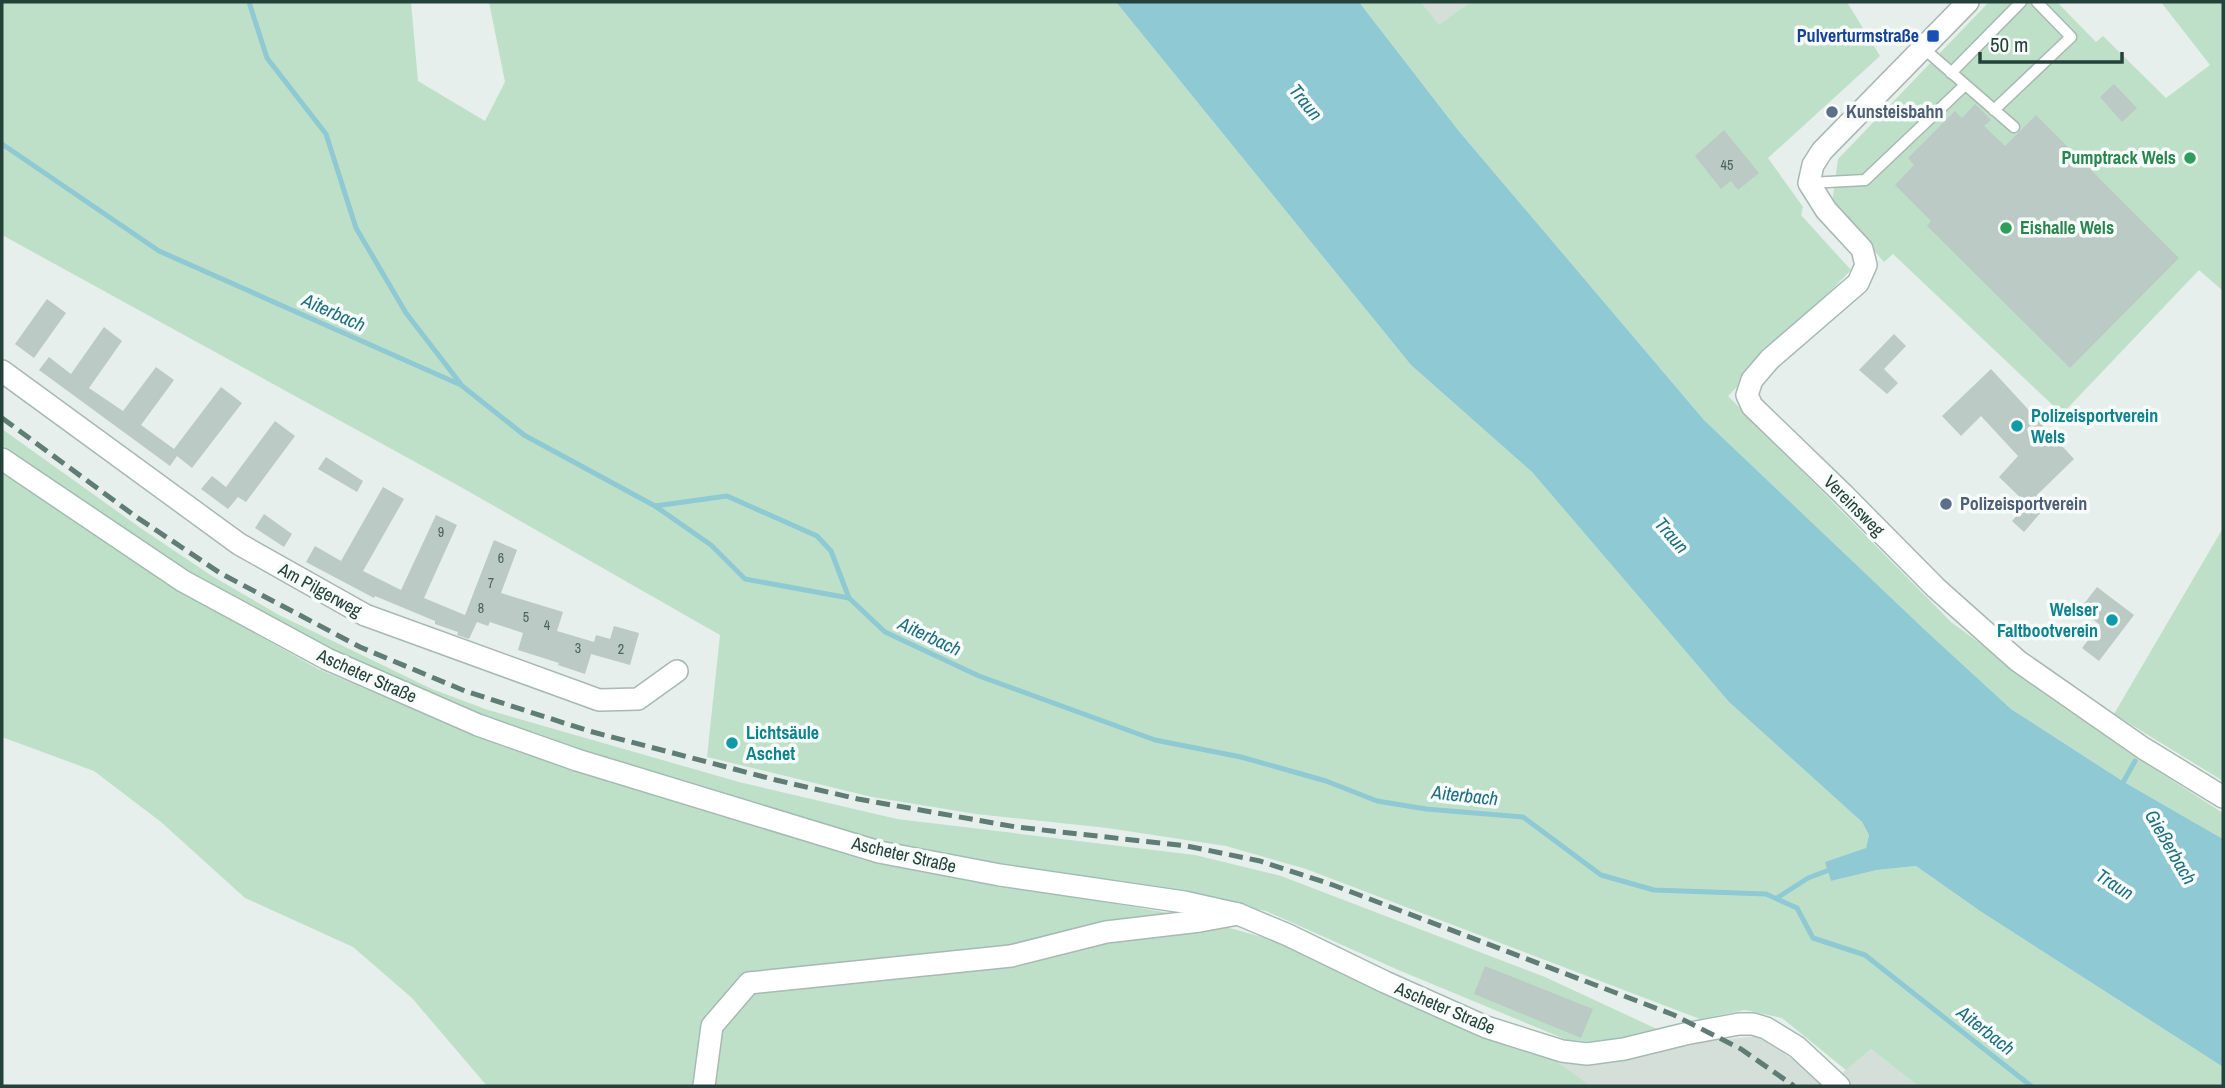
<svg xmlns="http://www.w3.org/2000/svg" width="2225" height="1088" font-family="'Archivo Narrow',sans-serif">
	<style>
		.built { fill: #d4dfda }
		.green { fill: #bfe0c8 }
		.water { fill: #8ec9d4 }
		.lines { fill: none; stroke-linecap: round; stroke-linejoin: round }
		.stream { stroke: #8ec9d4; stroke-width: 5 }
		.building { fill: #bbcac4 }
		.service-casing { stroke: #a8b8b2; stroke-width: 13 }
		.minor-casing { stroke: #a8b8b2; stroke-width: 24 }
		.secondary-casing { stroke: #a4bbb3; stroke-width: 24 }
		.service { stroke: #fff; stroke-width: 10 }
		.minor { stroke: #fff; stroke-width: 21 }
		.secondary { stroke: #fff; stroke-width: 21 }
		.rail { stroke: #5f7d75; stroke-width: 5; stroke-dasharray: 14 7; stroke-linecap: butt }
		.transit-dot { fill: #1a4fb4; stroke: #f7fbf9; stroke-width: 2.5 }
		.service-dot { fill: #5c6f8a; stroke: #f7fbf9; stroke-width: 2.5 }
		.leisure-dot { fill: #2e9e5b; stroke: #f7fbf9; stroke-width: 2.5 }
		.culture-dot { fill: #0f9aa8; stroke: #f7fbf9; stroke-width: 2.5 }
		.labels { text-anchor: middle; stroke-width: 7; stroke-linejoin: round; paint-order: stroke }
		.number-label { font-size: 14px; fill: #4a645c }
		.transit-label { font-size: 18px; font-weight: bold; fill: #164399; stroke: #f7fbf9; text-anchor: end }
		.service-label { font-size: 18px; font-weight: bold; fill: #4e5e75; stroke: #f7fbf9; text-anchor: start }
		.leisure-label { font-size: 18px; font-weight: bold; fill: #27864d; stroke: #f7fbf9; text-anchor: end }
		.culture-label { font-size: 18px; font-weight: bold; fill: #0d838f; stroke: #f7fbf9; text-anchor: start }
		.street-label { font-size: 18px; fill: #24423a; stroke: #f7fbf9 }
		.water-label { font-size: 19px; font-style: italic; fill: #1c6f80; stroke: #f7fbf9 }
	</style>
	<rect width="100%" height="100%" fill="#e6efeb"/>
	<g class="built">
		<path d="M1421 2H1470L1439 26Z"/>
		<path d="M1757 1036 1806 1068 1824 1086H1588L1554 1060 1587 1064 1679 1044Z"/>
		<path d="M1871 1049 1918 1086H1826Z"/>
	</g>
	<g class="green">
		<path d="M2 2H411L418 81 485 121 505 82 489 2H1116L1411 365 1532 472 1729 702 1862 822 1869 835 1866 849 1826 862 1831 881 1877 870 1916 866 1980 911 2223 1067V1086H1918L1871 1049 1846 1070 1782 1018 1745 1010 1700 1019 1306 869 1226 846 1107 828 976 814 872 797 707 757 720 635 459 486 2 235Z"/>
		<path d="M1359 2H1421L1439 25 1470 2H1847L1880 56 1768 158 1803 207 1801 215 1851 270 1728 396 1951 622 2125 750 2223 813V839L2124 782 2011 709 1925 630 1704 420 1458 130Z"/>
		<path d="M1989 2H2057L2096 42 2103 36 2166 98 2210 65 2161 2H2223V291L2199 270 2062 414 1893 254 1884 262 1832 203 1838 159Z"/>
		<path d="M2 429 142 529 212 576 279 615 432 689 488 710 739 782 897 819 1195 855 1281 876 1545 977 1659 1030 1609 1043 1567 1040 1396 969 1266 911 1173 892 1078 878 910 850 852 835 551 742 465 711 263 616 203 581 130 533 2 445Z"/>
		<path d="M2 470 177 589 318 669 499 745 867 861 1186 916 1277 941 1458 1021 1554 1060 1589 1085 487 1086 412 998 353 947 245 898 161 822 94 771 2 737Z"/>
		<path d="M2223 528V781L2114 714Z"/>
	</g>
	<path class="water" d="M1116 2H1359L1458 130 1704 420 1925 630 2011 709 2124 782 2223 839V1067L1980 911 1916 866 1877 870 1831 881 1825 862 1866 848 1869 835 1862 822 1729 702 1532 472 1411 365Z"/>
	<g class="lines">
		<g class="stream">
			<path d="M249 2 267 58 326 134 356 228 406 313 460 383"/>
			<path d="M2 144 159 251 461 385 524 435 655 506 711 545 745 579 849 598 885 632 979 676 1155 740 1241 757 1326 781 1377 801 1426 809 1523 817 1601 875 1654 890 1766 894 1797 908 1813 938 1865 955 2031 1086"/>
			<path d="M655 506 727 496 817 536 831 551 849 598"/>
			<path d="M2120 788 2135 761"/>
			<path d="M1777 898 1808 878 1832 869"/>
		</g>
	</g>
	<g class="building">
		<path d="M2114 84 2137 108 2122 122 2100 97Z"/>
		<path d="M1975 104 1991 120 1984 126 2005 146 2036 115 2179 258 2070 368 1927 226 1931 221 1895 185 1914 165 1908 158 1955 111 1962 118Z"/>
		<path d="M1724 130 1759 173 1738 190 1731 181 1721 189 1695 156Z"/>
		<path d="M47 299 66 313 34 358 15 344Z"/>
		<path d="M104 327 122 341 89 388 123 411 156 367 174 380 141 425 174 449 221 387 242 403 192 468 177 456 170 466 39 370 49 357 71 374Z"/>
		<path d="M1894 334 1906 346 1884 369 1898 383 1887 394 1859 370Z"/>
		<path d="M1991 369 2074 459 2038 494 2049 503 2024 532 2012 521 2027 504 1999 477 2018 456 1981 416 1961 436 1942 416Z"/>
		<path d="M275 421 295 436 246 502 238 497 228 509 201 489 212 476 226 487Z"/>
		<path d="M326 457 363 481 357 492 318 469Z"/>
		<path d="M383 487 404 499 363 571 401 590 436 515 457 525 424 598 465 615 494 540 517 550 501 593 563 612 557 631 594 642 596 635 610 639 614 626 639 633 630 665 591 654 593 648 585 674 558 665 559 663 518 650 523 633 490 622 488 626 477 622 469 639 457 635 458 632 435 624V621L375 596 374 598 306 562 315 546 341 561Z"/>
		<path d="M264 514 292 534 284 547 255 528Z"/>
		<path d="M2097 587 2134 615 2099 661 2082 648 2100 625 2080 609Z"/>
		<path d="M1485 966 1593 1009 1581 1038 1474 994Z"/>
	</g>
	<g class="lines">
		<g class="service-casing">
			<g id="service">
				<path d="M1922 47 2014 127"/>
				<path d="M1951 73 2021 2"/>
				<path d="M1994 110 2071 37 2037 2"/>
				<path d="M1809 183 1865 180 1964 86"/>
			</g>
		</g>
		<g class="minor-casing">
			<g id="minor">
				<path d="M1968 2 1822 151 1813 165 1809 183 1826 210 1862 249 1866 265 1858 283 1770 359 1752 380 1747 395 1752 406 1843 494 1936 588 2018 661 2143 748 2223 797"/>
				<path d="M2 371 239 544 365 615 599 700 638 699 677 671"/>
				<path d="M704 1086 712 1026 749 983 1011 956 1106 932 1200 921 1238 914"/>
			</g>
		</g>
		<g class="secondary-casing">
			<path id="secondary" d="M2 459 183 581 327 659 478 725 577 760 879 852 1000 875 1184 902 1238 914 1288 935 1385 982 1486 1027 1562 1051 1587 1054 1624 1049 1685 1034 1739 1024H1753L1766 1028 1797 1047 1839 1086"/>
		</g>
		<use href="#service" class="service"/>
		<use href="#minor" class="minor"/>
		<use href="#secondary" class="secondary"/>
		<path class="rail" d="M2 418 135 516 220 573 360 647 465 691 589 731 776 780 858 799 1016 827 1187 846 1260 861 1333 885 1674 1015 1741 1049 1794 1086"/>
	</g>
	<rect class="transit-dot" x="1926" y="29" width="14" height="14" rx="3.5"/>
	<g class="service-dot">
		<circle cx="1832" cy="112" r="7"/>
		<circle cx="1946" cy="504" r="7"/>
	</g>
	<g class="leisure-dot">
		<circle cx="2190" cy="158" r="7"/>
		<circle cx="2006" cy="228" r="7"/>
	</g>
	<g class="culture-dot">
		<circle cx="2017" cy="426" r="7"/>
		<circle cx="2112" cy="620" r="7"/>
		<circle cx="732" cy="743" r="7"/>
	</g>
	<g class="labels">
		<g class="number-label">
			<text x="1727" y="170">45</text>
			<text x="441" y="537">9</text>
			<text x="501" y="563">6</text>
			<text x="491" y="588">7</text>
			<text x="481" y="613">8</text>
			<text x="526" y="622">5</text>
			<text x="547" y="630">4</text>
			<text x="578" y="653">3</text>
			<text x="621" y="654">2</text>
		</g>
		<g class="transit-label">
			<text x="1919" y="42">Pulverturmstraße</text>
		</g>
		<g class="service-label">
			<text x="1846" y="118">Kunsteisbahn</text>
			<text x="1960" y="510">Polizeisportverein</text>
		</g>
		<g class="leisure-label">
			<text x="2176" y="164">Pumptrack Wels</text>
			<text x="2020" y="234" text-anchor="start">Eishalle Wels</text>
		</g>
		<g class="culture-label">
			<text x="2031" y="422">Polizeisportverein<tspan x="2031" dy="21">Wels</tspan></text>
			<text x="2098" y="616" text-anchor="end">Welser<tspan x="2098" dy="21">Faltbootverein</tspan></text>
			<text x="746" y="739">Lichtsäule<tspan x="746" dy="21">Aschet</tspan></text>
		</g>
		<g class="street-label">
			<text transform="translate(1854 506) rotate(45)" y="6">Vereinsweg</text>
			<text transform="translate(320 590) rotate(29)" y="6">Am Pilgerweg</text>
			<text transform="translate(367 676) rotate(24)" y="6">Ascheter Straße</text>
			<text transform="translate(904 855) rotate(13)" y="6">Ascheter Straße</text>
			<text transform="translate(1445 1008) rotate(23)" y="6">Ascheter Straße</text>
		</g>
		<g class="water-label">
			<text transform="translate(1306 102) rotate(51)" y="7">Traun</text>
			<text transform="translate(334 312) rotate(24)" y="7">Aiterbach</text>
			<text transform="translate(1672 535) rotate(49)" y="7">Traun</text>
			<text transform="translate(930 636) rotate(25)" y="7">Aiterbach</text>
			<text transform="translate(1465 795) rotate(6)" y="7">Aiterbach</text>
			<text transform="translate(2171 847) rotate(60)" y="7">Gießerbach</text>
			<text transform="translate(2115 884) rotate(33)" y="7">Traun</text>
			<text transform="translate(1986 1030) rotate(38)" y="7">Aiterbach</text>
		</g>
	</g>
	<rect width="2225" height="1088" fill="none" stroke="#24423a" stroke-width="7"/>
	<path d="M1980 52v10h142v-10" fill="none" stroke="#24423a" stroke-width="3.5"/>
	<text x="1990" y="52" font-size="21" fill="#24423a" stroke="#f7fbf9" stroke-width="5" paint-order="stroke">50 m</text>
</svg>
